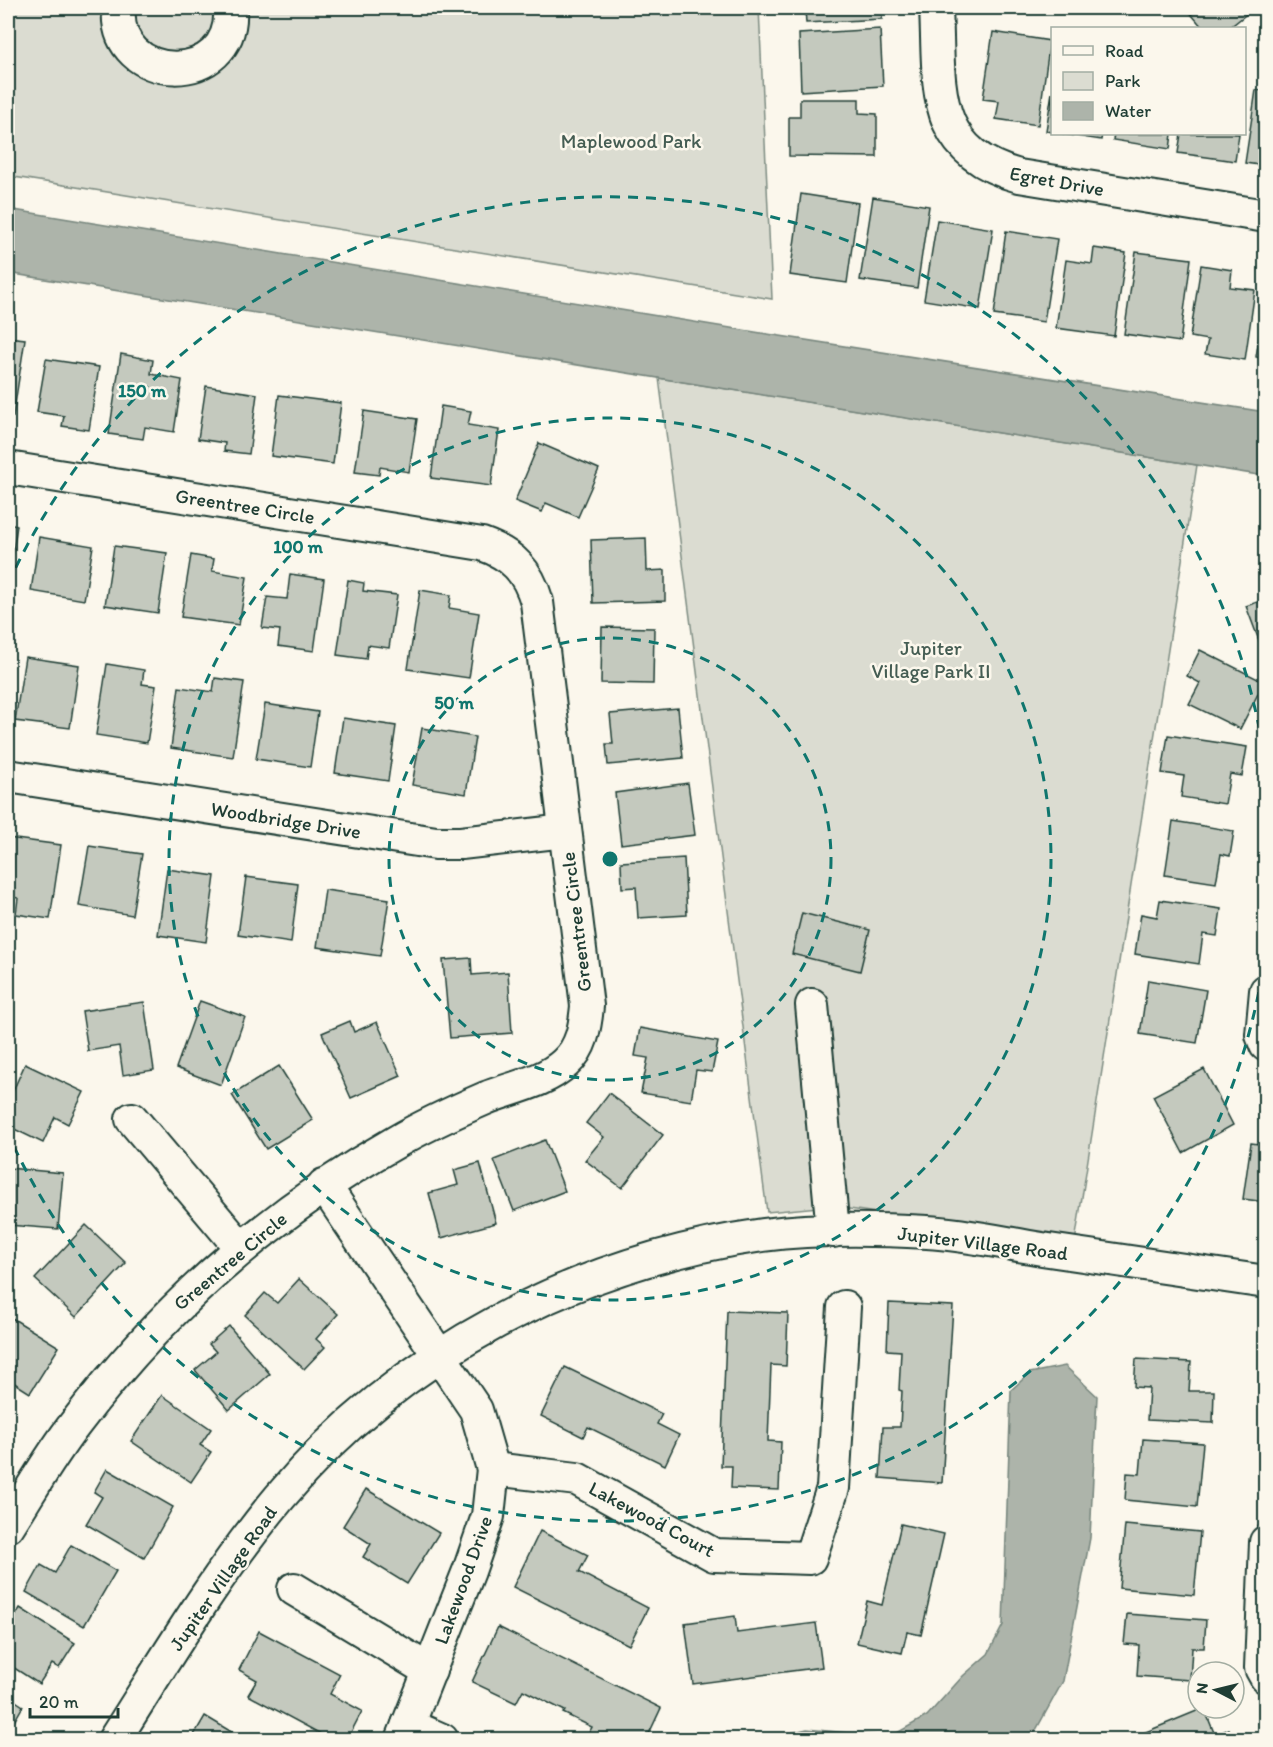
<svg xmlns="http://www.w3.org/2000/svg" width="1273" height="1747" font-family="Itim,sans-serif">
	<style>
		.green { fill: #dbdcd1; stroke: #7d8c82; stroke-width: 1.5 }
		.water { fill: #adb4aa; stroke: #74847b; stroke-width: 1.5 }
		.building { fill: #c4c9be; stroke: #1f3d34; stroke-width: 1.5 }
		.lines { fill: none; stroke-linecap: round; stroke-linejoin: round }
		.minor-casing { stroke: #1f3d34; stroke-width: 36 }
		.minor { stroke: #fbf7ec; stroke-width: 32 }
		.ring { fill: none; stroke: #0f766e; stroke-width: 3; stroke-dasharray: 10 8 }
		.labels { text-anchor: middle; stroke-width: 5; stroke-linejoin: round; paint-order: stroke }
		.park-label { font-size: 20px; fill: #455d53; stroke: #fbf7ec }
		.street-label { font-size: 20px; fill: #1f3d34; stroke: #fbf7ec }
		.centre { fill: #0f766e; stroke: #fbf7ec; stroke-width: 3 }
		.ring-label { font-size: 18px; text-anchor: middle; font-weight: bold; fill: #0f766e; stroke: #fbf7ec; stroke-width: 5; stroke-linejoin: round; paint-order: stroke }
	</style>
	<rect width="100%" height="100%" fill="#fbf7ec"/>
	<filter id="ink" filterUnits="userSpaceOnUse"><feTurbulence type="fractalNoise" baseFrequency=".0167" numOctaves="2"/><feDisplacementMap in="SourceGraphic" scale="12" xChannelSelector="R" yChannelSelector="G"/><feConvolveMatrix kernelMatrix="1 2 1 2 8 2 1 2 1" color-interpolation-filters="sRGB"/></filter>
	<g filter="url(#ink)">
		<g class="green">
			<path d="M8 8H759L772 299 8 176Z"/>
			<path d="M659 378 1197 465 1075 1242 829 1206 767 1212Z"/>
		</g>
		<g class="water">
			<path d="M8 209 761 333 1265 412V476L8 273Z"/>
			<path d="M1065 1366 1097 1396 1090 1538 1063 1681 1031 1739H765L807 1729 890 1737 927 1716 963 1676 988 1654 1003 1625 1011 1390 1030 1373Z"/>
		</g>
		<g class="building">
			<path d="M805 8H881L882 19 806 23Z"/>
			<path d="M1186 8H1254L1229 28H1203Z"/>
			<path d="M880 29 883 86 801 91 799 34Z"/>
			<path d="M993 32 1050 41 1038 125 996 119 999 101 983 99Z"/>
			<path d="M1256 90 1266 91V166L1245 163Z"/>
			<path d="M1052 92V132L1046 131Z"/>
			<path d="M800 99H859V113L877 114V157L789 156V117H800Z"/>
			<path d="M1063 134H1102L1101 140Z"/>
			<path d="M1114 134H1172L1170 149 1113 140Z"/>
			<path d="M1181 134H1239L1235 161 1178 153Z"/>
			<path d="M801 194 858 203 847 283 790 275Z"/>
			<path d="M873 197 929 206 917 288 860 280Z"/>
			<path d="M937 220 993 229 980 309 924 300Z"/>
			<path d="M1006 231 1057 239 1044 322 994 315Z"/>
			<path d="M1094 248 1126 253 1114 336 1056 328 1066 260 1092 264Z"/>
			<path d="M1136 252 1191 259 1180 342 1124 334Z"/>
			<path d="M1201 265 1232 270 1230 287 1255 290 1245 360 1205 354 1208 340 1190 337Z"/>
			<path d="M1266 294V359L1256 357Z"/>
			<path d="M8 337 25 339 13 417 8 416Z"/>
			<path d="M121 354 153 360 151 374 182 380 174 432 145 427 143 439 109 434Z"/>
			<path d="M46 359 99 367 89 430 62 426 64 416 37 412Z"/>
			<path d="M206 386 257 394 249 454 224 451 225 443 198 439Z"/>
			<path d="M279 395 341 403 333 464 271 456Z"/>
			<path d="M441 406 471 411 468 425 499 430 491 486 431 478Z"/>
			<path d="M364 411 417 419 409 472 380 467 379 475 355 472Z"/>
			<path d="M539 443 599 469 578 517 546 503 542 512 515 501Z"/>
			<path d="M8 523 17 525 8 586Z"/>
			<path d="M39 537 93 546 84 600 31 591Z"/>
			<path d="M646 538 647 571 665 570V601L593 603 591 540Z"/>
			<path d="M114 546 167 553 158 613 105 605Z"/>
			<path d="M191 555 214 559 212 571 247 577 239 625 181 617Z"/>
			<path d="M290 574 324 579 314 651 278 646 280 630 262 628 267 597 287 599Z"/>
			<path d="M348 580 364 583 363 591 397 595 389 648 368 645 366 659 337 655Z"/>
			<path d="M420 590 451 595 449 608 479 613 469 678 408 669Z"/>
			<path d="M1266 599V659L1246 606Z"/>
			<path d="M602 627 654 628 653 684 601 683Z"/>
			<path d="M1200 650 1264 682 1240 729 1189 704 1200 683 1187 676Z"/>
			<path d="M25 657 79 665 70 728 15 721Z"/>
			<path d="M107 664 144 670 142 684 156 686 147 743 96 735Z"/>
			<path d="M215 678 244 682 233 757 171 748 179 687 213 692Z"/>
			<path d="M265 704 318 712 310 767 256 759Z"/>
			<path d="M678 708 683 758 608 765 606 744H613L610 714Z"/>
			<path d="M343 718 396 726 388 781 335 773Z"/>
			<path d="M422 728 475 737 466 794 412 785Z"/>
			<path d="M1168 735 1247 747 1242 776 1230 774 1225 804 1181 797 1184 776 1162 773Z"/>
			<path d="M688 783 695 835 621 844 615 793Z"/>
			<path d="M1173 821 1234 831 1230 856 1221 854 1216 883 1165 875Z"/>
			<path d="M8 838 61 845 50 919 16 914 18 898 8 896Z"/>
			<path d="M89 846 142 854 132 915 79 906Z"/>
			<path d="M684 858 687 915 638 918 636 887 622 888 621 862Z"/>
			<path d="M167 869 215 876 206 942 158 935Z"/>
			<path d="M246 877 298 884 291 943 238 935Z"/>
			<path d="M325 890 389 899 380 956 317 947Z"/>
			<path d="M1160 900 1221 909 1217 936 1203 934 1199 964 1135 954 1141 914 1157 917Z"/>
			<path d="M802 913 870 930 860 971 792 954Z"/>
			<path d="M471 958 472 975 508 972 512 1033 450 1038 443 960Z"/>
			<path d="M1148 980 1206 990 1197 1043 1140 1034Z"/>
			<path d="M200 1001 245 1017 221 1085 176 1068Z"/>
			<path d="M144 1002 154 1070 123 1075 119 1046 88 1051 82 1011Z"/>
			<path d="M350 1021 354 1032 377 1022 401 1076 351 1098 322 1033Z"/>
			<path d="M640 1028 718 1042 712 1072 696 1070 691 1101 641 1093 648 1058 635 1056Z"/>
			<path d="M25 1064 84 1092 68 1124 55 1117 43 1143 8 1126V1102Z"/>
			<path d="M279 1066 313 1120 266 1149 232 1095Z"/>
			<path d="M1204 1069 1233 1125 1183 1153 1153 1096Z"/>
			<path d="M609 1093 663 1135 622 1188 585 1160 604 1137 586 1123Z"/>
			<path d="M545 1140 565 1191 514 1211 494 1160Z"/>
			<path d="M1251 1143 1266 1145V1202L1243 1199Z"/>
			<path d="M480 1163 496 1223 441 1238 429 1193 458 1185 454 1170Z"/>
			<path d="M8 1168 63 1173 58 1229 8 1225Z"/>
			<path d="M86 1225 126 1263 76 1317 35 1279Z"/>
			<path d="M299 1279 338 1314 316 1339 325 1347 304 1369 245 1315 265 1293 277 1303Z"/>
			<path d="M889 1303 953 1306 942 1483 880 1478 883 1427H900L902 1391 899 1390 901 1351 887 1350Z"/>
			<path d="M727 1311 788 1313 786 1366 771 1365 768 1441 781 1442 779 1490 731 1488 732 1466H721Z"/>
			<path d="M12 1318 59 1347 30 1393 8 1379V1326Z"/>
			<path d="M229 1326 270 1374 229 1410 195 1370 216 1352 209 1344Z"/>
			<path d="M1136 1359 1191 1362 1189 1391H1214L1213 1423 1147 1420 1149 1388 1134 1387Z"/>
			<path d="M565 1367 662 1414 657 1424 679 1435 665 1465 588 1427 583 1437 541 1416Z"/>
			<path d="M162 1395 211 1429 200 1445 211 1452 191 1482 131 1441Z"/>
			<path d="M1143 1439 1203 1443 1197 1507 1125 1500 1127 1473 1140 1474Z"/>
			<path d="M107 1469 173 1507 144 1558 86 1524 102 1497 94 1492Z"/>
			<path d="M366 1489 439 1533 407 1584 363 1557 371 1544 343 1526Z"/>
			<path d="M901 1524 944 1534 921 1635 907 1632 902 1653 857 1643 867 1601 882 1605Z"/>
			<path d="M1125 1525 1200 1532 1194 1595 1119 1588Z"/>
			<path d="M540 1531 588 1555 579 1572 648 1608 629 1645 513 1587Z"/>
			<path d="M71 1545 116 1571 84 1626 26 1592 41 1565 55 1573Z"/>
			<path d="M20 1608 75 1643 59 1668 52 1664 39 1684 8 1664V1628Z"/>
			<path d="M1127 1614 1206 1620 1204 1648H1192L1190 1680 1137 1676 1139 1645 1124 1644Z"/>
			<path d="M735 1616 737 1633 816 1623 822 1667 693 1684 685 1623Z"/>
			<path d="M498 1627 661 1708 646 1740H585L592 1727 563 1713 565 1711 523 1690 516 1703 472 1682Z"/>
			<path d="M259 1631 340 1674 330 1694 362 1711 347 1740H332L248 1695 257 1680 239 1670Z"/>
			<path d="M8 1696 23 1706 8 1732Z"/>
			<path d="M1204 1708 1215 1735 1229 1729 1234 1740H1143L1141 1734Z"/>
			<path d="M205 1716 245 1740H191Z"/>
		</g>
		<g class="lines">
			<g class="minor-casing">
				<g id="minor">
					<path d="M119 8C112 86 236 89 230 8"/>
					<path d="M936 8C940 84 928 151 1019 176L1266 216"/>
					<path d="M8 468 482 544C513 555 528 571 537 602L587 1006C585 1027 582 1048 565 1063 545 1082 511 1088 486 1098 456 1111 425 1125 396 1142 270 1213 163 1308 75 1424 50 1456 30 1492 8 1526"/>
					<path d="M8 776 436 843H461L565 831"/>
					<path d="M1266 991 1262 1035 1266 1045"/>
					<path d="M812 1005 833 1231"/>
					<path d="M132 1119 240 1247"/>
					<path d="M324 1185 476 1410 493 1469 488 1516 469 1571 402 1740"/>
					<path d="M493 1469 577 1479 714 1555 810 1558 833 1488 844 1307"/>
					<path d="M1266 1542 1261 1668 1266 1677"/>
					<path d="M294 1589 430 1671"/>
					<path d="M408 1725 442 1740"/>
					<path d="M114 1740C167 1657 217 1572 280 1497 400 1353 578 1261 763 1235 816 1228 873 1229 927 1232 965 1234 1004 1243 1042 1249 1116 1260 1191 1271 1266 1282"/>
				</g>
			</g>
			<use href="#minor" class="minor"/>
		</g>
	</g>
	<g class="ring">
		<circle cx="610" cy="859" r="221"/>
		<circle cx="610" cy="859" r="441"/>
		<path d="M1265 957A662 662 0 0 1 8 1134M8 584A662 662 0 0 1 1265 761"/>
	</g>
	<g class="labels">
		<g class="park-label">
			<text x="631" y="148">Maplewood Park</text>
			<text x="931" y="655">Jupiter<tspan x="931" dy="23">Village Park II</tspan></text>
		</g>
		<g class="street-label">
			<text transform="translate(1057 181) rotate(10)" y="7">Egret Drive</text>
			<text transform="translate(245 506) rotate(9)" y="7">Greentree Circle</text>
			<text transform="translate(286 820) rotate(9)" y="7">Woodbridge Drive</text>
			<text transform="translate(576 922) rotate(-97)" y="7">Greentree Circle</text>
			<text transform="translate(983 1243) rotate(7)" y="7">Jupiter Village Road</text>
			<text transform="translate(230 1261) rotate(-40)" y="7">Greentree Circle</text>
			<text transform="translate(652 1519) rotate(28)" y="7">Lakewood Court</text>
			<text transform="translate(223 1578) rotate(-55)" y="7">Jupiter Village Road</text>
			<text transform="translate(463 1580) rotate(-70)" y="7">Lakewood Drive</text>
		</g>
	</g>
	<circle cx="610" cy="859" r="9" class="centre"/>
	<g class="ring-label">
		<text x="142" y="397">150 m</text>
		<text x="298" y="553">100 m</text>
		<text x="454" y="709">50 m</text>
	</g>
	<rect width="1273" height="1747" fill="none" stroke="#fbf7ec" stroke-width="30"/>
	<rect x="15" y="15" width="1243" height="1717" fill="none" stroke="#1f3d34" stroke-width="2" filter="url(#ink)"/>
	<rect x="1051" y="27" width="195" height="108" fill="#fbf7ec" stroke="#a3ada2" stroke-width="1.5"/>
	<rect x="1063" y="46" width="30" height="9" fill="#fbf7ec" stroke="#a3ada2" stroke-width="1.5"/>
	<text x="1105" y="57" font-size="18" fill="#1f3d34">Road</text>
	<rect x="1063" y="72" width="30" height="18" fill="#dbdcd1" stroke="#a3ada2" stroke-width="1.5"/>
	<text x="1105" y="87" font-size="18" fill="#1f3d34">Park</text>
	<rect x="1063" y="102" width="30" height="18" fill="#adb4aa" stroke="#a3ada2" stroke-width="1.5"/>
	<text x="1105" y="117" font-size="18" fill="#1f3d34">Water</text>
	<g transform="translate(1216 1690) rotate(277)"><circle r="28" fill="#fbf7ec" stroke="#a3ada2" stroke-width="1.5"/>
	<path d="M0-4.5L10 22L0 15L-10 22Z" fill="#1f3d34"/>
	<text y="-9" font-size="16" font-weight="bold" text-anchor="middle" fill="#1f3d34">N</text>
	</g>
	<path d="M30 1708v9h88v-9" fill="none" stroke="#1f3d34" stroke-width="3"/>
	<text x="39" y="1708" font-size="18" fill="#1f3d34" stroke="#fbf7ec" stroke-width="4.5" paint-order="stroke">20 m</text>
</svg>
